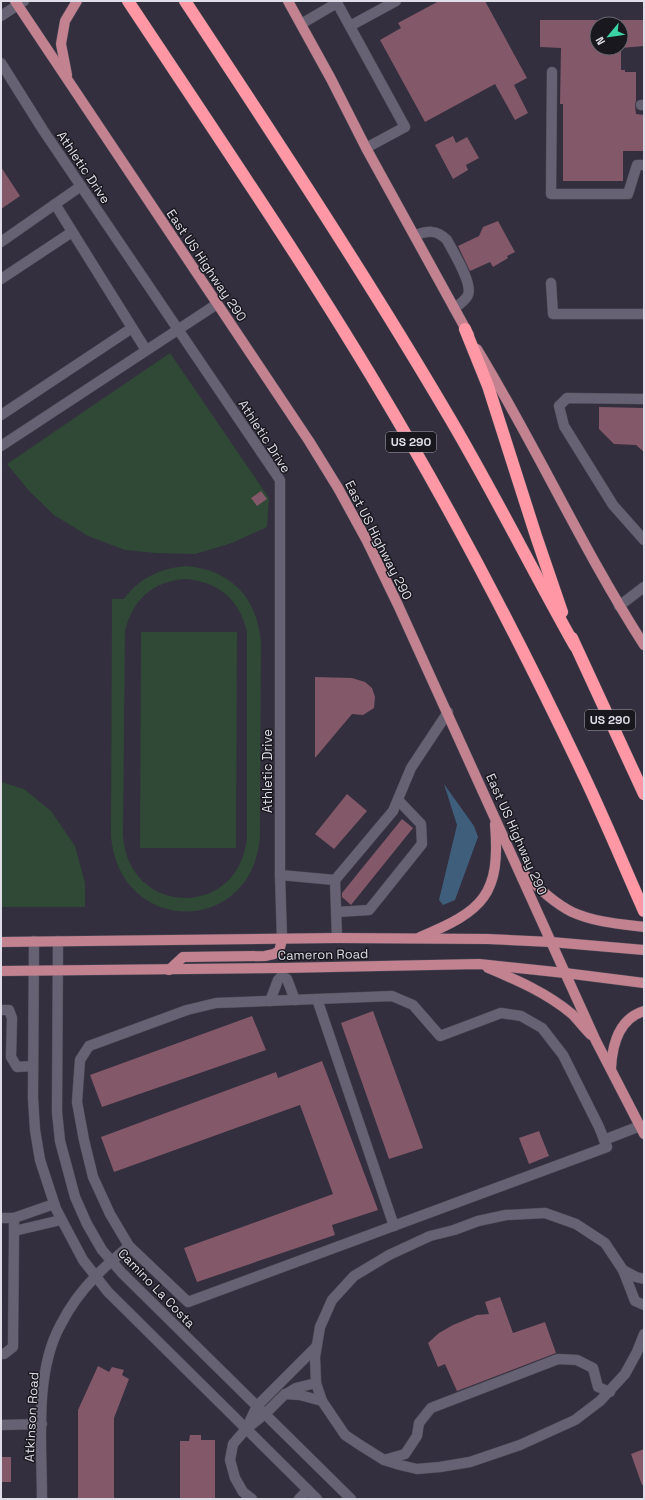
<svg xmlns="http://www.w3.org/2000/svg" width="645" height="1500" font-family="'Space Grotesk',sans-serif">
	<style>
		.green { fill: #304936; fill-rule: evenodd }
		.water { fill: #3f5e7c }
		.building { fill: #835869 }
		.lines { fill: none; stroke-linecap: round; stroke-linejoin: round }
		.minor-casing { stroke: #4e4a57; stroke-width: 11 }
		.major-casing { stroke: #4e4a57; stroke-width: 11 }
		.highway-casing { stroke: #4e4a57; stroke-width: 13 }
		.minor { stroke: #666273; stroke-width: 10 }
		.major { stroke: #c28290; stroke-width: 10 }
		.highway { stroke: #ff98a4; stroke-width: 12 }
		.labels { text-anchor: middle; stroke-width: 3; stroke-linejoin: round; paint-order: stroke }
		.shield { fill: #1a181f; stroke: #a4a2ab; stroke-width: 1 }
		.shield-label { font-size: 12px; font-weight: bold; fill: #dfdde7 }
		.street-label { font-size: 13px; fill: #dfdde7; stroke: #1a181f }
	</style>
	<rect width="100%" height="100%" fill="#332f3e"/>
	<g class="green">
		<path d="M170 353 269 498 267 527 232 543 195 554 156 553 125 550 88 536 54 515 30 492 7 464Z"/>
		<path d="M186 566C231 570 257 597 261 642L260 837C252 937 119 936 111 836L112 599H124C139 578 161 568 186 566ZM186 579C219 582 239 599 247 632V837C240 919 129 918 123 836L125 631C133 599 153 581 186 579Z"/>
		<path d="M141 632H237L236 848H140Z"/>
		<path d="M1 782 24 789 51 811 75 846 85 883V907H1Z"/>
	</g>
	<path class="water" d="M444 784 474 826 478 837 455 900 443 905 439 900 457 825Z"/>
	<g class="building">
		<path d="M439 1H485L527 78 514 85 528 113 515 120 495 84 425 122 380 40 401 28 398 23Z"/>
		<path d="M540 20H597V48H621V70H625V72H636V101L635 105 636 114 644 115V151H623V181H563V104H560L561 48 540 47Z"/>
		<path d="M621 20H644V46L621 48Z"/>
		<path d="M453 136 456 143 467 137 479 158 466 165 468 170 453 179 435 145Z"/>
		<path d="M1 167 20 196 1 209Z"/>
		<path d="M498 221 515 252 507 256 508 258 493 267 490 262 470 271 458 246 479 236 483 227Z"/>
		<path d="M599 407 644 408V452L636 445 614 444 599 429Z"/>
		<path d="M261 491 267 499 257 506 251 498Z"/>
		<path d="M315 677 352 678 365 682 372 688 375 697 374 708 363 715 352 714 315 758Z"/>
		<path d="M347 794 367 811 334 849 315 834Z"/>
		<path d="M402 819 413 828 351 905 342 897V893Z"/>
		<path d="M373 1011 423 1148 389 1159 341 1023Z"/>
		<path d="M252 1016 266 1050 102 1107 90 1075Z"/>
		<path d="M322 1061 378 1210 332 1225 335 1235 197 1282 184 1248 333 1194 300 1105 114 1172 101 1137 276 1072 278 1078Z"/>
		<path d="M539 1131 549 1156 529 1164 519 1138Z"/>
		<path d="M500 1297 513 1333 545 1322 556 1353 457 1391 445 1364 438 1367 428 1343 439 1333 453 1325 477 1315 489 1314 485 1302Z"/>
		<path d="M98 1366 109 1372 112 1367 124 1370 122 1375 129 1379 114 1418V1499H78V1410Z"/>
		<path d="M190 1435H201V1440H215V1499H180V1441H189Z"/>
		<path d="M644 1449V1485H642L631 1454Z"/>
		<rect x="1" y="1457" width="10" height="25"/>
	</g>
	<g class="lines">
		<g class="minor-casing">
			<g id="minor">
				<path d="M336 1 405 127 366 148"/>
				<path d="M1 16 24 1"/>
				<path d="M301 24 337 3"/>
				<path d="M350 26 396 1"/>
				<path d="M1 63 43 130 280 480V875L282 940"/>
				<path d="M552 72 551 194H628L637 165H644"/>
				<path d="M641 105H644"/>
				<path d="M55 204 146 350"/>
				<path d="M415 235C428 231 436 229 447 240 453 252 473 283 468 295 465 301 459 305 454 308"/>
				<path d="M1 242 81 186"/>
				<path d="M1 279 72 232"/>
				<path d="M551 283 553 314H644"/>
				<path d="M644 399 567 398 559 406 564 426 613 505 644 540"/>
				<path d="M1 415 132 328"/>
				<path d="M1 446 217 304"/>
				<path d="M619 606 644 587"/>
				<path d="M280 875 335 880 393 811 411 768 448 712"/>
				<path d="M335 880 337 938"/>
				<path d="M337 912 369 910 422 844 421 824 398 800"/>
				<path d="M34 941 33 1098 35 1130 40 1160 56 1209 83 1260 108 1292 317 1499"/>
				<path d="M58 941 57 1112 60 1141 75 1197 87 1224 102 1250 122 1273 351 1499"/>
				<path d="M282 976 287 979 295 1000"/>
				<path d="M392 996 413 1005 440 1036 501 1013 521 1016 542 1028 563 1055 599 1127 607 1147 188 1302 129 1246 110 1214 93 1177 84 1140 77 1102 80 1060 89 1046 187 1010 216 1003Z"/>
				<path d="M317 999 394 1226"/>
				<path d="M270 1001 278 980 282 976V968"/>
				<path d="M1 1010H9L12 1018 11 1057 17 1067 33 1066"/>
				<path d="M604 1140 640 1126"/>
				<path d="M1 1218H14V1231L13 1347 4 1354H1"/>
				<path d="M14 1218 54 1204"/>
				<path d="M14 1231 61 1220"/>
				<path d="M623 1270 636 1277 644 1279"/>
				<path d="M644 1305 635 1301 623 1270 605 1243 576 1224 545 1213 506 1215 478 1221 454 1230 430 1236 389 1255 354 1276 332 1300 320 1327 315 1357 316 1383 322 1401 345 1435 360 1445 384 1460 400 1465 417 1469 440 1467 470 1462 520 1445 575 1420 600 1401 625 1374 637 1352 644 1334"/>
				<path d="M286 1394 296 1388 316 1383"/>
				<path d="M1 1425 42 1424"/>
				<path d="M247 1427 257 1406 316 1347"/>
				<path d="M384 1460 405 1454 417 1436 419 1423 431 1408 558 1359 577 1360 593 1368 598 1387 610 1392"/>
				<path d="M42 1499C42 1445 34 1374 60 1326 69 1308 82 1290 96 1276 106 1265 118 1256 129 1246"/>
				<path d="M252 1499 243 1492 235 1478 230 1460 233 1444 246 1429 265 1414 285 1394 300 1395 322 1401"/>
				<path d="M299 1499 308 1490"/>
			</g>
		</g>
		<g class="major-casing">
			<g id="major">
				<path d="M15 1 309 441 338 488 367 541 398 605 596 1041 644 1134"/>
				<path d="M288 1 331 79 366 148 469 335"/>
				<path d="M67 75 61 44 65 21 77 1"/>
				<path d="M477 349C536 446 583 550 644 645"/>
				<path d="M521 871C536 885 552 902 572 912 594 922 619 924 644 927"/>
				<path d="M420 937C483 911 501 895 495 824"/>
				<path d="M1 942 337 938 488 939 551 942 644 950"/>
				<path d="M488 968C517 980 547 993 572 1014 578 1020 584 1028 591 1035"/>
				<path d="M169 970 183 957 265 956 274 954 279 951 282 940"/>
				<path d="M1 971 282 968 479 964 565 973 644 983"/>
				<path d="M611 1069C612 1046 618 1019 644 1011"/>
			</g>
		</g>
		<g class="highway-casing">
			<g id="highway">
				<path d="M128 1C224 146 322 289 409 440 472 549 530 662 584 776 605 820 624 866 644 911"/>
				<path d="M185 1C274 136 363 271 445 410 491 487 531 568 575 646"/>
				<path d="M465 329 488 386 536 536 562 612"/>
				<path d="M572 638 644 794"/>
			</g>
		</g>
		<use href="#minor" class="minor"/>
		<use href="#major" class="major"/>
		<use href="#highway" class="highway"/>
	</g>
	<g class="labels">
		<g class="shield">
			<rect x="386" y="432" width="50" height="20" rx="3"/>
			<rect x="585" y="710" width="50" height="20" rx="3"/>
		</g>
		<g class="shield-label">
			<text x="411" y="446">US 290</text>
			<text x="610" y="724">US 290</text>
		</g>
		<g class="street-label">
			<text transform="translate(84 167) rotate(56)" y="5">Athletic Drive</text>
			<text transform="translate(207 265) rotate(56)" y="5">East US Highway 290</text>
			<text transform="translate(265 436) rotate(57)" y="5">Athletic Drive</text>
			<text transform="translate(379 540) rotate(63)" y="5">East US Highway 290</text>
			<text transform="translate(267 771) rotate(-90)" y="5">Athletic Drive</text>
			<text transform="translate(517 834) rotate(66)" y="5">East US Highway 290</text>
			<text transform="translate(323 954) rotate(-1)" y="5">Cameron Road</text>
			<text transform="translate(157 1288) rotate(46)" y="5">Camino La Costa</text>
			<text transform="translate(31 1417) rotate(-87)" y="5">Atkinson Road</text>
		</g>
	</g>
	<rect width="645" height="1500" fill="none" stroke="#dfdde7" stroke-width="4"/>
	<g transform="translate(609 36) rotate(241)"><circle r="19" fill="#1a181f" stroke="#69676f"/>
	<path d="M0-3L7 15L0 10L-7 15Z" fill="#3bd4a4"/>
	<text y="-6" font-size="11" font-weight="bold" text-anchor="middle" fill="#dfdde7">N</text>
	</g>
</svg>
